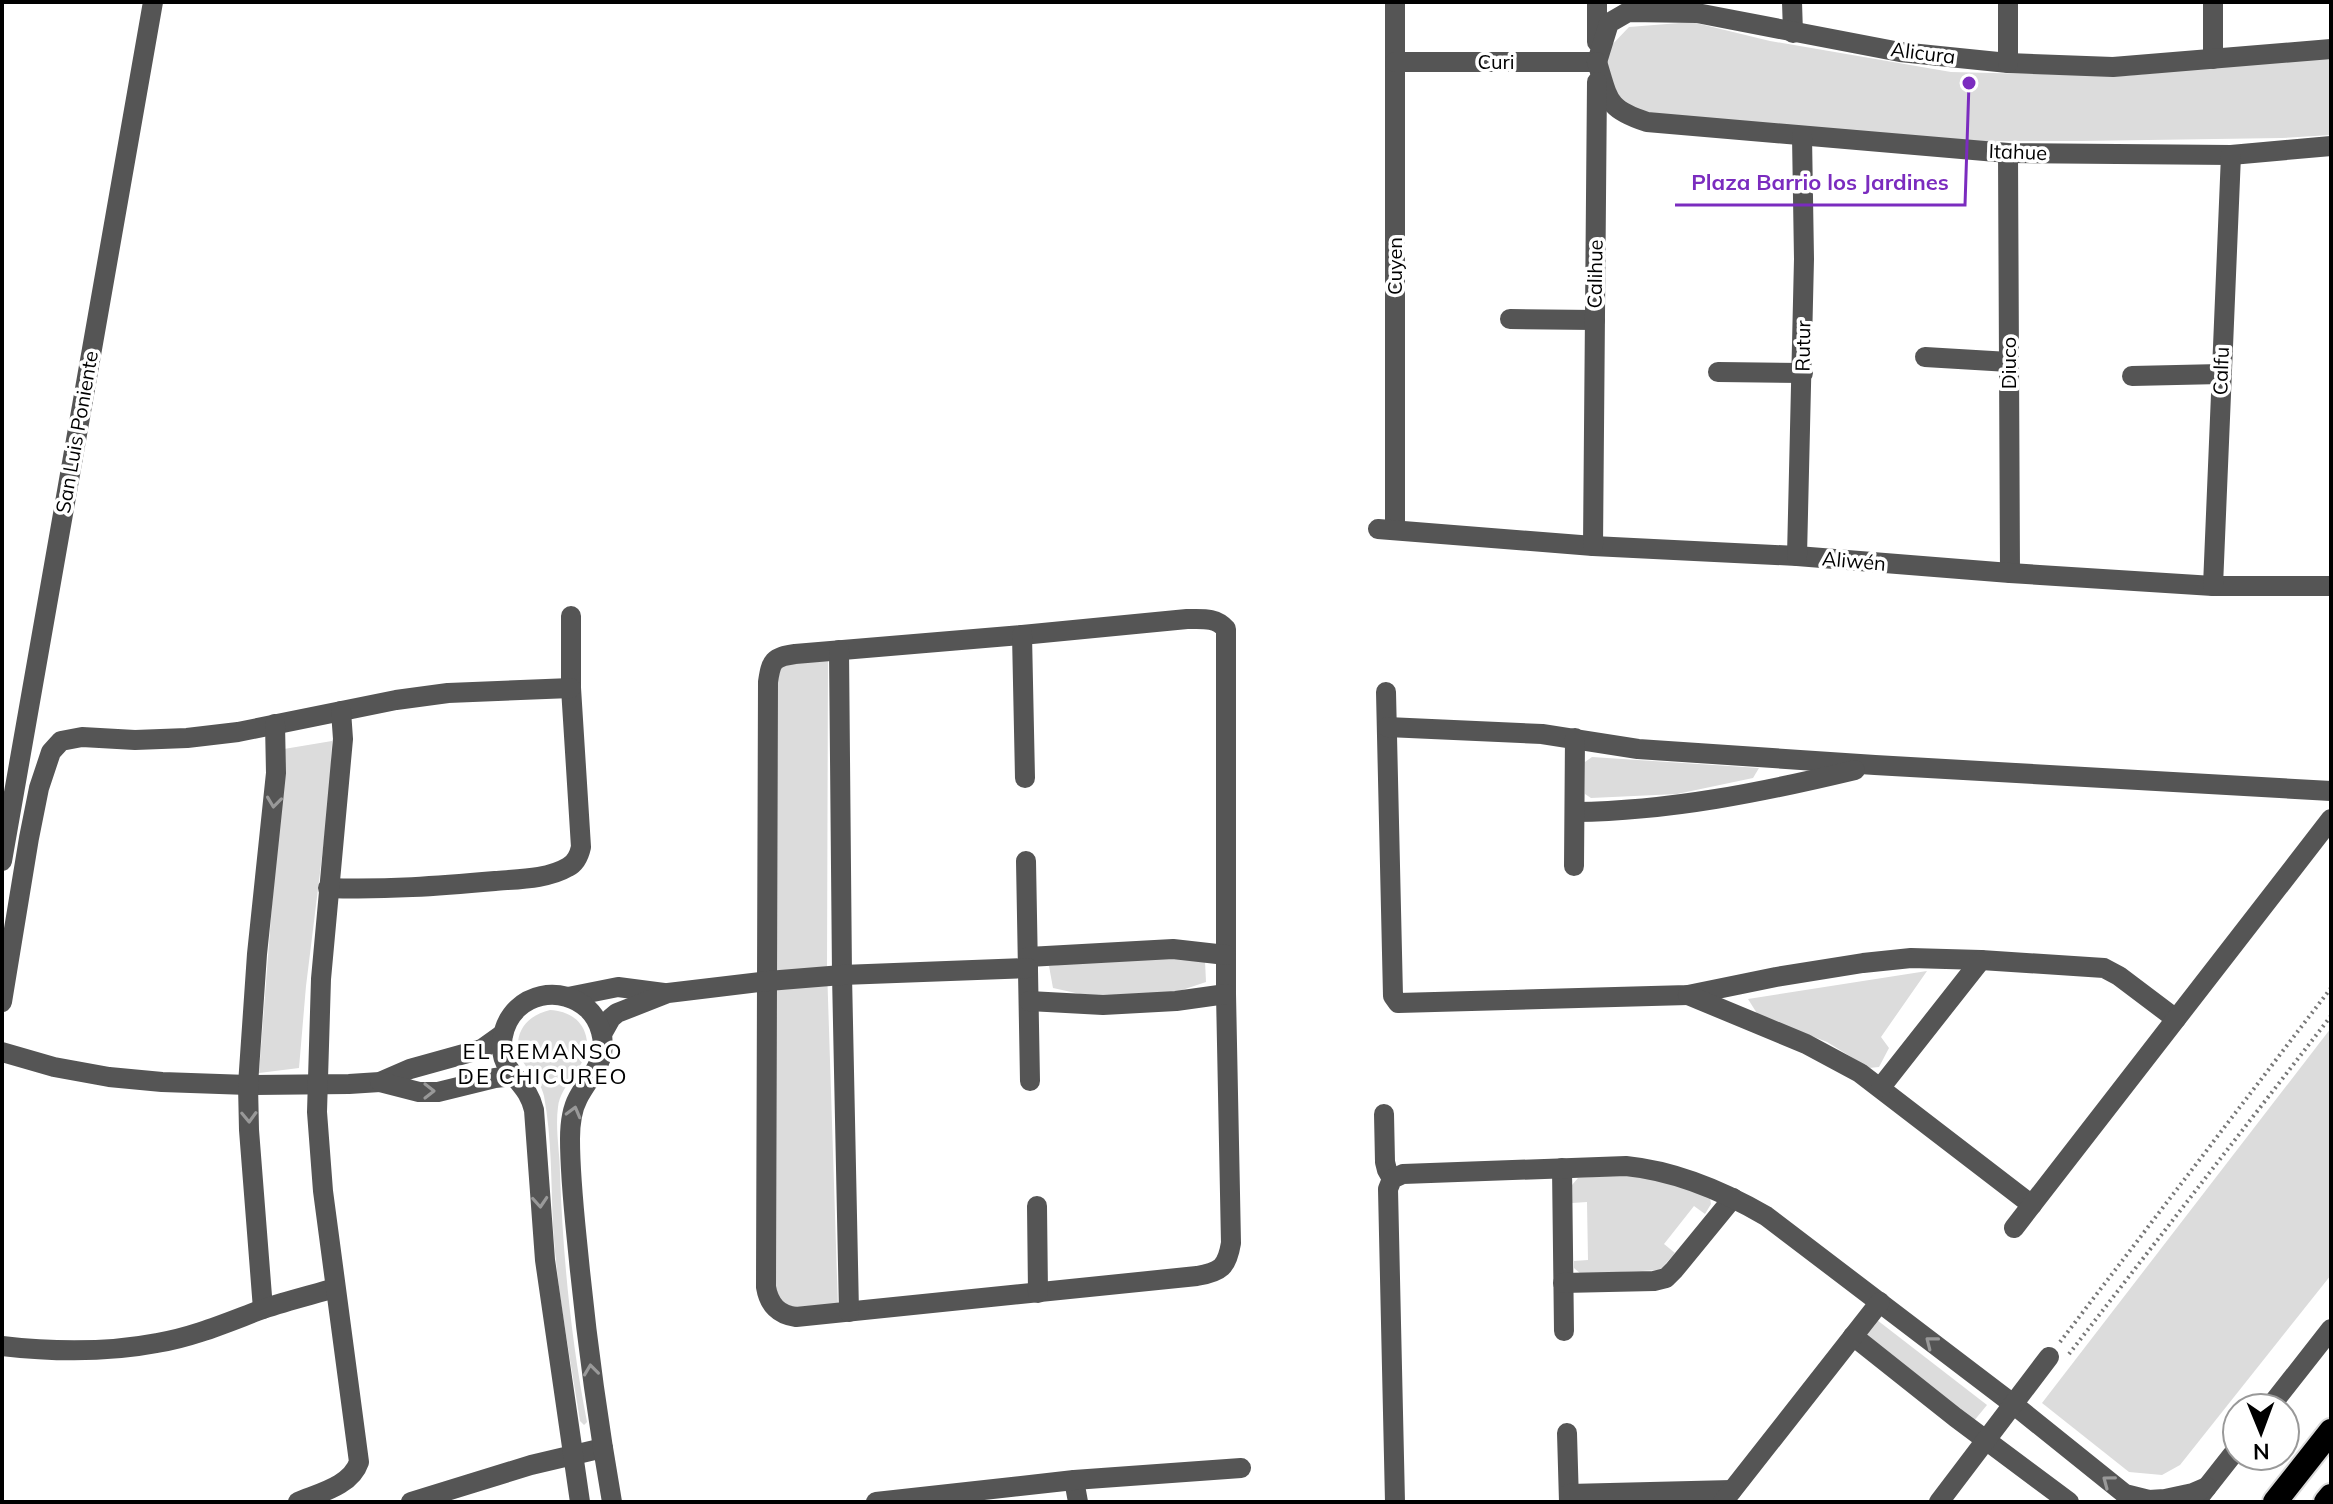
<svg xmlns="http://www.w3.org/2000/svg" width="2333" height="1504" font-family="Mulish,sans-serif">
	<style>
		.green { fill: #dcdcdc }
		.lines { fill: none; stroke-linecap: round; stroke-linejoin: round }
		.highway-casing { stroke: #dbdbdb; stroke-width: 28 }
		.path { stroke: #777; stroke-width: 4; stroke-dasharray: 2 4; stroke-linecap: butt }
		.minor { stroke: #555; stroke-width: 20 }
		.highway { stroke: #000; stroke-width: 24 }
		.oneway { stroke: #999 }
		.labels { text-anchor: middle; stroke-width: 7; stroke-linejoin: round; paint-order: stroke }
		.street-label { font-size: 20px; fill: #000; stroke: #fff }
		.neighbourhood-label { font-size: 22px; letter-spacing: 2px; fill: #000; stroke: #fff }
		.leader { fill: none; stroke: #7b2cbf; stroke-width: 3 }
		.callout-dot { fill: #7b2cbf; stroke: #fff; stroke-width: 3 }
		.callout-label { font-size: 22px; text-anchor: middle; font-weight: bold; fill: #7b2cbf; stroke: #fff; stroke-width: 7; stroke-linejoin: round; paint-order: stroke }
	</style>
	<rect width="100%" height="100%" fill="#fff"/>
	<g class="green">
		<path d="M1692 22 1770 41 1951 72 2124 76 2331 56V135L2282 138 2081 141H1865L1651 120 1606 89 1607 50 1629 27Z"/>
		<path d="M828 661 827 968 838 1308 804 1310 781 1304 773 1279 775 683 783 662Z"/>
		<path d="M332 741 330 792 306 986 299 1068 259 1073 284 749Z"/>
		<path d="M1592 757 1759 768 1753 778 1677 794 1591 798 1585 794V762Z"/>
		<path d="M1177 958 1205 961 1206 982 1173 993 1103 999 1053 988 1049 966 1100 960Z"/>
		<path d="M1927 971 1881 1037 1889 1048 1879 1067 1869 1068 1827 1042 1758 1015 1748 999Z"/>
		<path d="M550 1010C567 1011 582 1019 586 1036 593 1064 561 1081 558 1107 555 1129 560 1153 560 1174 563 1257 571 1340 587 1422L584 1425 580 1421C570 1356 557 1291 553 1226 551 1183 552 1139 544 1096 540 1075 516 1065 518 1042 520 1024 533 1014 550 1010Z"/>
		<path d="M2331 1028V1275L2180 1465 2162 1475 2129 1472 2042 1403Z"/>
		<path d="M1622 1175C1652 1178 1683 1184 1710 1198L1711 1204 1705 1214 1694 1206 1664 1244 1675 1253 1660 1270 1581 1274 1574 1268V1261L1588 1260 1587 1202 1572 1203V1185L1578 1178Z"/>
		<path d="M1877 1320 1987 1405 1973 1422 1864 1336Z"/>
	</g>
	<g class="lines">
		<g class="highway-casing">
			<g id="highway">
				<path d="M2275 1502 2331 1431"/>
				<path d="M2326 1502 2331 1496"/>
			</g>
		</g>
		<g class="path">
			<path d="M2060 1342 2331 988"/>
			<path d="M2069 1354 2331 1016"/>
		</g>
		<g class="minor">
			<path d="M1395 2V530"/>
			<path d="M1792 2 1793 33"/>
			<path d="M2213 2V59"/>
			<path d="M1597 42V2"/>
			<path d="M1395 62H1597"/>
			<path d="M1597 62 1609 23 1628 12 1697 13 1900 52 2008 63 2113 67 2331 49"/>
			<path d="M1597 62C1609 101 1607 109 1647 122L2008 153 2231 155 2331 146"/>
			<path d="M2008 63V2"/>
			<path d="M2008 153 2010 573"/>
			<path d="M1510 319 1595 320"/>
			<path d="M1925 357 2009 362"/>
			<path d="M1718 372 1803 373"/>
			<path d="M2132 376 2221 374"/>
			<path d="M1378 529 1593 546 1797 556 2010 573 2213 586H2331"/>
			<path d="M1593 546 1597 82"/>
			<path d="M1797 556 1804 259 1802 136"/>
			<path d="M2213 586 2231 155"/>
			<path d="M1187 619C1202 619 1216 617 1226 629V994L1231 1243C1227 1267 1221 1272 1197 1276L796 1317C779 1315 769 1305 766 1287L768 682C771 661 773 657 795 654L1022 635Z"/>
			<path d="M1022 635 1025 778"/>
			<path d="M839 650 842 975 849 1312"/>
			<path d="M1386 692 1393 996 1398 1003 1688 995 1776 977 1863 963 1911 958 1981 960 2104 968 2119 976 2176 1019"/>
			<path d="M1387 727 1542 734 1638 749 1875 765 2331 791"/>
			<path d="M1575 812C1670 811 1763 792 1855 770"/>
			<path d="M2 861 153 2"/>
			<path d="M1026 861 1030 1081"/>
			<path d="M1574 866 1575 738"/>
			<path d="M328 888C385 890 439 886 495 881 518 879 548 879 568 867 576 863 579 856 581 847L571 688V616"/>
			<path d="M1028 957 1173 949 1226 955"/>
			<path d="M1688 995 1806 1044 1860 1073 2032 1205"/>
			<path d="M568 997 618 987 664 993"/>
			<path d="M1029 1001 1103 1005 1176 1001 1226 994"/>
			<path d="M2 1002 29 838 39 788 51 752 61 741 82 737 135 740 187 738 238 732 396 700 448 693 571 688"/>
			<path d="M602 1034 611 1018 617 1013 668 993 768 981 842 975 1028 968"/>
			<path d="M2 1052 54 1067 109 1077 162 1082 248 1085 349 1084 380 1082 410 1069 482 1049 503 1034"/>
			<path d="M380 1082 419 1092H438L495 1078 514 1076"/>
			<path d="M1881 1087 1981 960"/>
			<path d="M1384 1114 1385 1162 1387 1170 1392 1179"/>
			<path d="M1562 1168 1564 1331"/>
			<path d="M1037 1206 1038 1293"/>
			<path d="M2014 1228 2331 819"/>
			<path d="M1563 1283 1654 1281 1666 1278 1674 1270 1733 1198"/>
			<path d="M263 1309 249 1130 248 1085 257 954 276 773 275 724"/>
			<path d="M1853 1336 1955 1417 2069 1502"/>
			<path d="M2 1346C54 1352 105 1353 157 1343 194 1337 228 1322 263 1309 286 1301 311 1295 335 1288"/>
			<path d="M2269 1408 2331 1329"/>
			<path d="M1567 1433 1569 1502"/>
			<path d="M1074 1480 1078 1502"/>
			<path d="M1569 1494 1732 1490"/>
			<path d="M2200 1496 2237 1449"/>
			<path d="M298 1502C319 1493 351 1486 359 1462L323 1191 317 1112 321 979 343 739 341 711"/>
			<path d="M411 1502 531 1465 603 1448"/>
			<path d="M580 1502 545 1260 534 1110C529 1090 520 1085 509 1069 496 1051 502 1023 518 1008 545 983 592 995 601 1032 609 1060 590 1075 578 1098 571 1111 570 1125 570 1139 570 1180 575 1220 579 1261 587 1342 598 1422 612 1502"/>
			<path d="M876 1502 1074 1480 1241 1468"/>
			<path d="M1395 1502 1388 1189 1392 1179 1403 1174 1626 1166C1676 1171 1723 1191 1766 1216L2013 1404 2125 1494 2149 1500 2165 1499 2193 1493 2207 1487"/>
			<path d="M1723 1502 1880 1302"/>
			<path d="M1939 1502 2049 1357"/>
		</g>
		<use href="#highway" class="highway"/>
	</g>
	<defs><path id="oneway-chevron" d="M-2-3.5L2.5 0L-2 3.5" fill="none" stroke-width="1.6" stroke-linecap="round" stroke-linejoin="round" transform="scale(2)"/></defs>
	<g class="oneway">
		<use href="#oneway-chevron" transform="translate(274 802) rotate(97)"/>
		<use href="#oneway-chevron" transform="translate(429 1091)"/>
		<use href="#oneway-chevron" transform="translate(574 1112) rotate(-75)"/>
		<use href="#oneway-chevron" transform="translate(249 1117) rotate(88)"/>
		<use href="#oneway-chevron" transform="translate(540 1202) rotate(86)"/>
		<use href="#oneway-chevron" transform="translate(1931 1342) rotate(-142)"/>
		<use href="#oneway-chevron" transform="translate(591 1370) rotate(-97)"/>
		<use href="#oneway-chevron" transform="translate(2108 1481) rotate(-143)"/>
	</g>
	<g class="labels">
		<g class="street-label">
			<text transform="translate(1923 53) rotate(7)" y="7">Alicura</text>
			<text x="1496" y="69">Curi</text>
			<text transform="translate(2018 152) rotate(2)" y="7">Itahue</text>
			<text transform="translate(1395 266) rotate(-90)" y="7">Cuyen</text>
			<text transform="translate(1595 274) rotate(-89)" y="7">Calihue</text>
			<text transform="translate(1803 346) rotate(-89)" y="7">Rutur</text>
			<text transform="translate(2009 363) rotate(-90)" y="7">Diuco</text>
			<text transform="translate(2221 371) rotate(-88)" y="7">Calfu</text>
			<text transform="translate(77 432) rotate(-80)" y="7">San Luis Poniente</text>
			<text transform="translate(1854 561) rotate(5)" y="7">Aliwén</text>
		</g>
		<g class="neighbourhood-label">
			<text x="543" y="1059">EL REMANSO<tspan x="543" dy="25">DE CHICUREO</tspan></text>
		</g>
	</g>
	<path class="leader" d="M1969 83L1965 205H1675"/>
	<circle class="callout-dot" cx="1969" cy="83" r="8"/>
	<g class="callout-label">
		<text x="1820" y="190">Plaza Barrio los Jardines</text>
	</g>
	<rect width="2333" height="1504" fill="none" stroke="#000000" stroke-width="8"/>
	<g transform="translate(2261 1432) rotate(179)"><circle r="38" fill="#ffffff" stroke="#999999" stroke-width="2"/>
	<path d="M0-6L14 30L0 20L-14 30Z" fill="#000000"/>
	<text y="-12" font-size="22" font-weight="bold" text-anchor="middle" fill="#000000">N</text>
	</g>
</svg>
